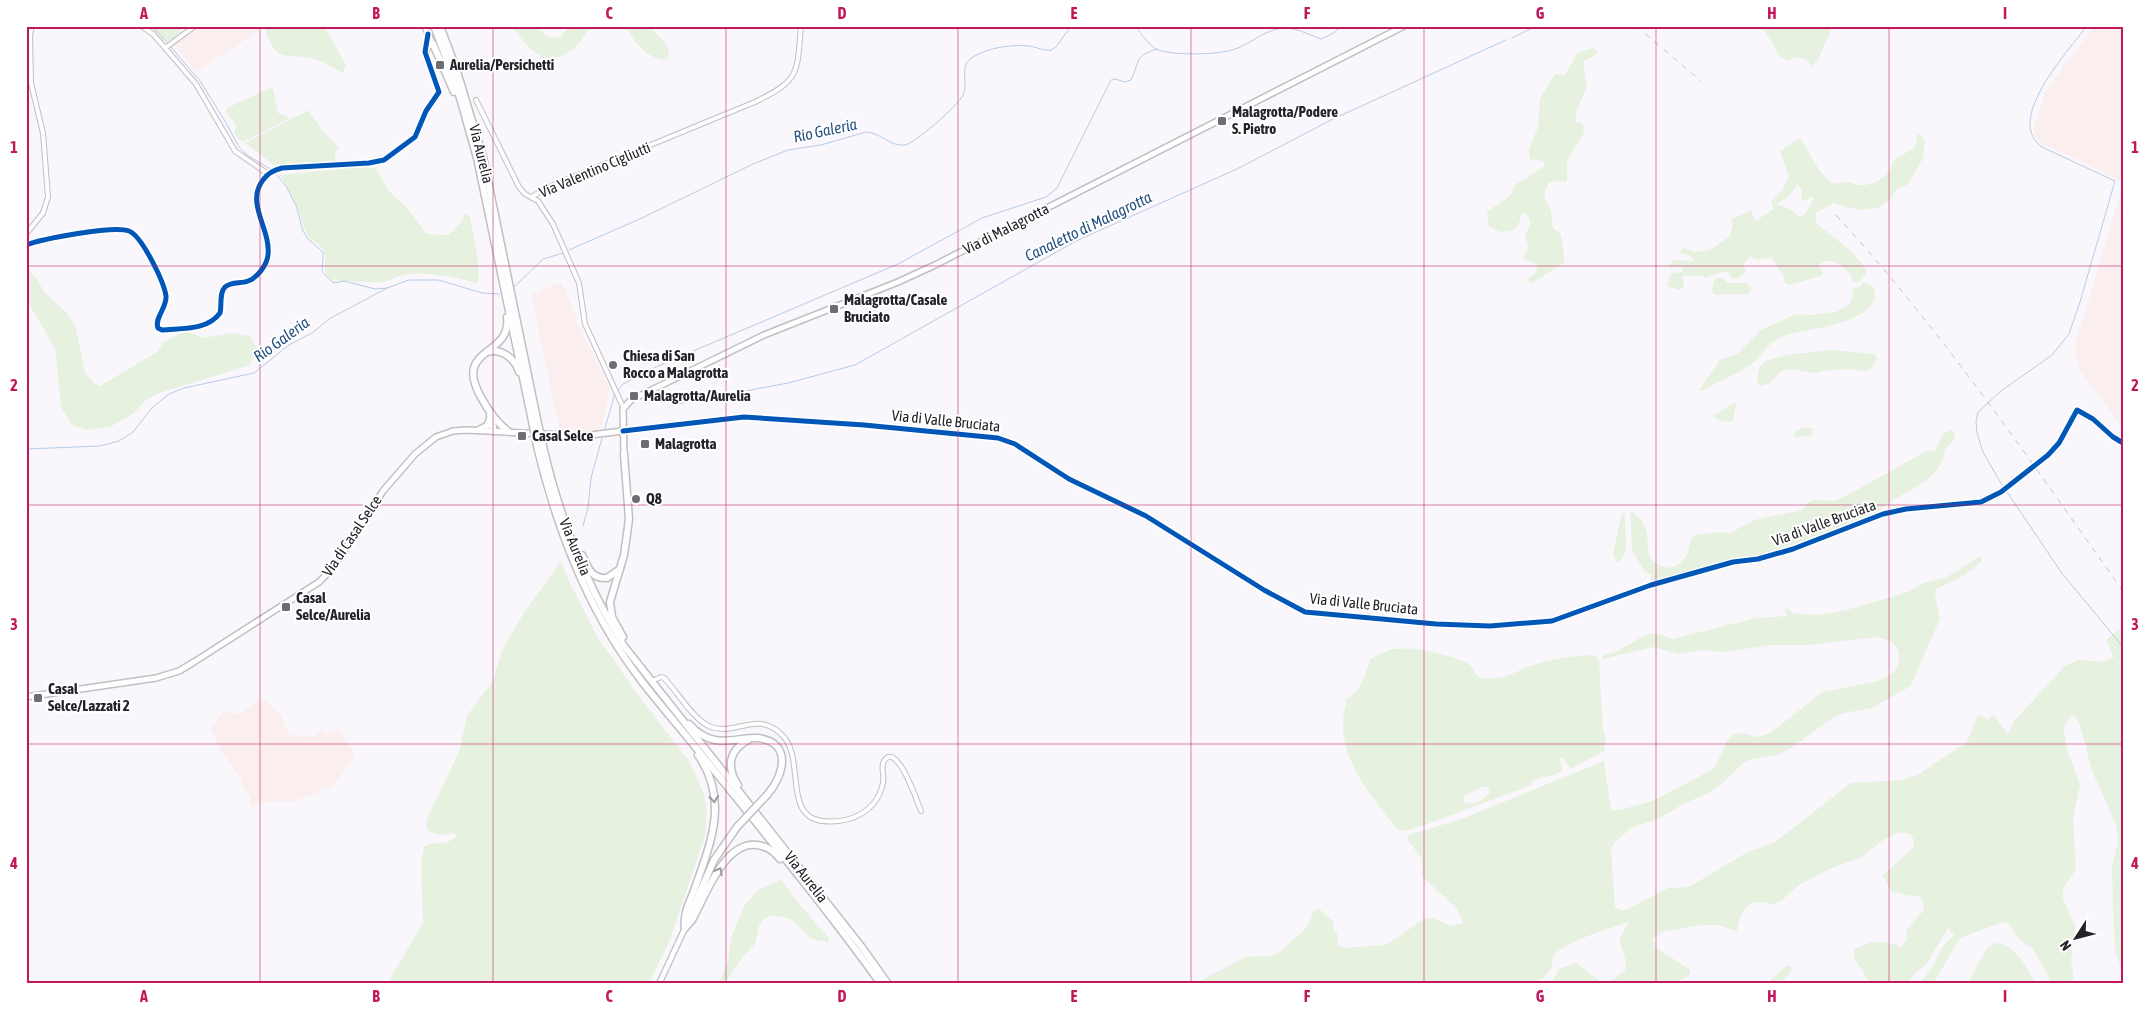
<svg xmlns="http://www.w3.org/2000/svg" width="2149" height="1010" font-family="'Asap Condensed',sans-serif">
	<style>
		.industrial { fill: #fbeeef }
		.green { fill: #e6f1df; fill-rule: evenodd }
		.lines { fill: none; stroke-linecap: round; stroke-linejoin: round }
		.stream { stroke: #b6cbe6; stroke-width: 1 }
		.minor-casing { stroke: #c1bfc4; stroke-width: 6 }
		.tertiary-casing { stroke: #c1bfc4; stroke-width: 7 }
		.secondary-casing { stroke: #c1bfc4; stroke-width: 8 }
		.trunk-casing { stroke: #c1bfc4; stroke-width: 9 }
		.minor { stroke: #fefeff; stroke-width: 4 }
		.tertiary { stroke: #fefeff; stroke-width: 4.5 }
		.secondary { stroke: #fefeff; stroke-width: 5 }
		.trunk { stroke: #fefeff; stroke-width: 6 }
		.rail { stroke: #c5c5c6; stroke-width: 1; stroke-dasharray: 6 6; stroke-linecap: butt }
		.trunk-bridge-casing { stroke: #c1bfc4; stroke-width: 9; stroke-linecap: butt }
		.trunk-bridge { stroke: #fefeff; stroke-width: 6 }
		.cycleway-casing { stroke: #fff; stroke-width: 8 }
		.cycleway { stroke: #0057b8; stroke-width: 5 }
		.oneway { stroke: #9c9b9f }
		.grid { fill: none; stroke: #c2185b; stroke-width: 1; stroke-opacity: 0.55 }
		.poi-dot { fill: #6f6d73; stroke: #fff; stroke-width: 2 }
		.labels { text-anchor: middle; stroke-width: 4; stroke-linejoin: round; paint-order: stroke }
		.poi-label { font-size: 15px; font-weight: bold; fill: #252329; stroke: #fff; text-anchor: start }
		.street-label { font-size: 15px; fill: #252329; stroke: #fff }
		.water-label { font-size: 16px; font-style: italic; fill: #285280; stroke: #fff }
		.neatline { fill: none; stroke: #c2185b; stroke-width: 2 }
		.grid-label { font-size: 16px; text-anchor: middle; font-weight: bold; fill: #c2185b }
	</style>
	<rect width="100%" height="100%" fill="#f9f7fc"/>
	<g class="industrial">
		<path d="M196 26H262L263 28 196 72 172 43Z"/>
		<path d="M2094 26H2123V182L2040 142 2034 135 2035 123 2046 91Z"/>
		<path d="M2123 185V429L2078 367 2075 346Z"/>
		<path d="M561 282 578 319 576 320 610 389 601 431H560L531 295Z"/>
		<path d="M261 698 280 713 290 735 312 737 322 731 325 735 334 730 341 732 356 756 347 766 335 785 293 802 276 801 262 803 253 807 250 805V797L243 788 240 777 224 755 210 729 224 711 240 715Z"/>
	</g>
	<g class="green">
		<path d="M148 26H179L182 31C178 37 170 42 163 41Z"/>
		<path d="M264 26H324L346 65 343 73C335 69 326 63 318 60 286 51 276 67 264 26Z"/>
		<path d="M510 26H537C548 40 560 44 568 26H591C580 45 558 70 535 52 525 45 519 34 510 26Z"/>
		<path d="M625 26H650L668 47 669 56 665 60C644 57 636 43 625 26Z"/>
		<path d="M1784 26H1833L1817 62 1811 66 1807 60 1795 57 1789 61 1778 55 1775 47 1762 28Z"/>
		<path d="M1593 48 1598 53 1583 62 1587 88 1577 109 1575 121 1583 124 1584 133 1567 161V181L1549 182 1544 195 1551 211 1553 228 1561 234 1565 262 1532 283 1525 280 1534 275 1538 266 1524 258V253L1529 248 1525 235C1530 226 1533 222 1526 214L1521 213 1520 221 1514 230 1500 232 1489 226 1487 212 1510 196 1515 185 1545 166 1543 161 1530 159 1529 150 1538 127 1540 99 1555 74 1565 75 1578 52Z"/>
		<path d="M270 88 273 89 278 113 290 118 243 142 237 138 234 131 237 127 225 111 227 108Z"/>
		<path d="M307 111H309L323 131 339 147 335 152 336 162 274 165 245 143Z"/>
		<path d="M1918 133 1925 139 1923 158 1908 184 1897 189 1891 199 1878 208 1859 210 1833 203 1816 213 1815 217 1817 224 1850 250 1862 264 1867 272 1858 283 1853 281C1849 268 1829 253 1818 266L1823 272 1822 276 1788 285 1784 282 1783 275 1771 257 1757 260 1750 256 1743 265 1746 272 1737 279 1732 278 1727 272H1721L1706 278 1701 276H1683L1684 287 1679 290 1667 286 1672 272 1679 273 1683 271 1681 267 1675 266 1671 269 1669 266 1673 260 1694 261 1691 256 1678 253 1683 248 1696 252 1710 250 1730 236 1733 222 1731 219 1751 210 1755 221 1774 209 1771 202 1782 190 1789 176 1780 151 1800 138C1809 152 1817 170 1829 181 1835 186 1840 182 1847 182 1851 182 1855 185 1859 185 1873 187 1891 175 1894 160L1915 147ZM1797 184 1802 189 1801 198 1806 201 1811 197 1814 198 1805 214 1799 217 1792 210 1777 204 1789 196Z"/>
		<path d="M361 167 376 168 388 190 409 210 426 234 448 235 461 223 464 215 467 214 470 217 478 260 479 281 476 283C452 277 434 272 408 274 399 275 392 280 383 282 377 283 332 281 330 279 321 272 327 262 325 253 322 244 311 242 307 234 303 226 301 217 298 209 294 197 287 186 280 175Z"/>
		<path d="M26 267 38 280 43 291 66 312 75 325 85 372 94 384 100 386 157 352 163 343 183 332 192 333 203 338 232 333 250 336 257 348 250 365 159 393 146 400 133 414 110 427 87 430 72 425 61 407 55 348 26 299Z"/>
		<path d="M1722 278 1728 283H1747L1751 290 1749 294 1716 295 1711 291 1713 286V283L1715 279Z"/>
		<path d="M1864 282 1874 288C1884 325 1802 328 1781 337 1767 343 1761 357 1750 365 1735 376 1717 381 1702 391L1699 390 1720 360 1737 354 1761 330 1796 314 1812 315 1836 312 1849 304 1853 297V288L1857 289Z"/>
		<path d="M1833 350 1874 354 1877 358 1875 364 1866 371 1849 369 1822 371 1815 373 1789 369 1780 372 1769 384 1760 386 1757 383C1758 377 1757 370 1762 364 1772 354 1818 352 1833 350Z"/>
		<path d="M1737 401 1733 419 1731 422 1718 420 1713 416Z"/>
		<path d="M1805 427 1813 429 1812 435 1793 438 1797 430Z"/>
		<path d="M1950 430 1955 434 1953 441 1945 449C1942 484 1898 491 1877 513L1791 547 1652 581 1650 579 1652 576 1645 571 1632 551 1630 511C1651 522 1646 540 1650 558 1663 571 1677 572 1687 554 1690 548 1689 540 1694 535L1724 532 1728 534 1754 520 1802 510 1809 502 1813 500 1834 501 1848 495 1928 450 1935 451 1943 434Z"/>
		<path d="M1622 513H1625L1626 549 1621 561 1617 563 1613 554Z"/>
		<path d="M1981 556 1982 561 1965 575 1936 589 1935 593 1940 619 1911 685 1907 688 1872 708 1844 713 1831 719 1791 748 1777 755 1748 760 1742 764 1725 781 1707 794 1685 803 1660 818 1631 828 1614 843 1611 848 1615 907 1620 910H1626L1668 888 1689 887 1746 853 1775 842 1851 783 1901 780 1916 776 1967 742 1978 715 1988 720 1993 715 2008 734 2014 721 2065 666 2078 660 2103 662 2114 657 2106 640 2120 629 2123 632V973L2115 950 2113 908 2112 868 2118 841 2116 824 2092 771 2081 728 2076 717 2071 716 2063 727 2068 752 2080 785 2073 818 2076 869 2063 889V899L2075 926 2071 960 2074 978 2070 984H2050L2049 977 2033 949 2018 938 2009 924 2003 922 1960 938 1933 984H1919L1931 969 1943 946 1954 935 1948 928 1926 965 1916 972 1907 984H1871L1854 958V950C1869 940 1884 940 1901 947L1907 940 1906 930 1924 910 1923 901 1919 896 1905 895 1891 891 1883 875 1913 848 1914 840 1910 834 1899 832 1883 840 1862 857 1829 869 1799 885 1781 901 1772 905C1749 895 1741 910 1737 931L1718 925H1701L1661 932 1653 939 1655 947 1690 970V975L1679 981 1661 984H1551L1559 969 1576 963C1585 967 1599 985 1607 982 1613 981 1619 974 1625 971L1626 962 1619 940 1629 922C1610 928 1570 940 1556 953 1552 957 1553 963 1551 968 1548 975 1540 980 1534 984H1194L1246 957 1272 956 1277 954 1303 931 1310 921 1314 910 1319 909 1334 922 1333 930 1337 933 1338 946 1345 948 1384 945 1397 938 1423 919 1432 918 1452 926 1463 923 1458 910 1422 876V859L1407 839 1409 835 1464 818 1604 761 1611 810H1619L1653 801 1704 774 1715 767 1727 741 1733 735 1741 733 1759 737 1770 733 1823 692 1878 681 1888 676 1895 671 1899 662V655L1897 647 1891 641 1876 637 1809 645H1769L1726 652 1701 650 1678 654 1654 647 1602 659V656L1616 652 1647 634H1658L1673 639 1756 618 1787 616 1784 606 1793 613 1799 614 1820 615 1846 610 1908 592 1921 584 1947 577Z"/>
		<path d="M561 561 571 585 597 636 636 692 689 761 704 794 707 813 705 836 669 942 649 984H387L423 923 421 862 424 847C435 840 445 847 457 836L453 833C444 836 436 835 428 831L426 821 459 752 467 716 493 681 502 650 522 616Z"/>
		<path d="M1392 649C1400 649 1408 648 1415 649 1425 650 1463 658 1470 665 1475 669 1474 677 1482 678 1501 681 1513 673 1530 666 1550 659 1573 656 1594 655L1599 661 1603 730 1606 738 1604 751 1570 769 1564 759 1560 757 1562 771C1552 777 1541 776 1531 782V785L1422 826 1405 831 1398 830C1370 796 1332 751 1346 704L1345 699C1362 693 1365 674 1370 659ZM1482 787H1488L1490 793 1478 802 1465 803 1464 796Z"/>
		<path d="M780 878 803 909 807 912 809 916 829 938 828 942 811 939 791 919 772 915 765 918 759 926 755 944 744 955 725 983 719 984 728 960 732 935 745 905 759 889 779 881Z"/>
		<path d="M1996 943C2015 944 2028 969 2036 984H1967L1988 947Z"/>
		<path d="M1786 966H1791V972L1779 984H1766Z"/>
	</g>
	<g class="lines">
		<g class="stream">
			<path d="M152 26 168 43"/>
			<path d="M1136 26C1142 35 1147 43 1156 49 1170 56 1220 55 1235 49 1250 44 1261 33 1277 29 1292 25 1307 34 1321 39L1334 33 1341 26"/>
			<path d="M2087 26C2069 50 2001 123 2044 148L2115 181 2080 302 2069 334 2052 355 2001 391 1978 412 1976 421 1977 433 1983 452 1999 480 2061 572 2123 647"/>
			<path d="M1512 38 1536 26"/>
			<path d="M171 47 200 81 225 121 239 147 247 155 272 170"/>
			<path d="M275 173 286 186 296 205 303 231 308 239 323 252C324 271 316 269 334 283L344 281 375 289 387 288"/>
			<path d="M569 250 642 218 753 164 788 150 821 145 866 132C880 132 890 147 905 145 915 143 958 106 963 95 969 82 958 66 973 57 987 48 1012 44 1029 46 1037 47 1043 51 1051 50L1056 47 1071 26"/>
			<path d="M514 287 543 259 563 253"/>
			<path d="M618 390 623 384 658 366 898 264 982 218 1046 197 1057 188 1111 80 1115 79 1125 82 1131 80C1140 61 1134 56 1157 49"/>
			<path d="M672 405 788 383 855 365 1076 241 1237 169 1333 119 1506 40"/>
			<path d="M604 432 615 393"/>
			<path d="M26 449 100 446 119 441 133 432 152 408 169 394 184 388 254 373 289 345 312 333 329 319 387 288 409 280H438L482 293 499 294"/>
			<path d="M583 526 588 508 591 478 602 438"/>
		</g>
		<g class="minor-casing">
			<g id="minor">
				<path d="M141 26 153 34 196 84 235 151 268 174"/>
				<path d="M165 48 195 26"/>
				<path d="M426 55 428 47 433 44"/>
				<path d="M476 100 519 187 525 194 538 201 553 224 579 283 585 324 623 407"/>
				<path d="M532 197 546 188 755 102C800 80 797 74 801 26"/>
				<path d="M26 234 43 213 48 197 43 133 31 83 30 35 32 26"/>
				<path d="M26 245C42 239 114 225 129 231 142 236 164 282 166 296 167 308 154 318 158 328L162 330C181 328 207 331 220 313 222 305 219 293 225 287 231 281 241 284 248 281 257 278 267 265 268 255 271 229 245 203 263 180 268 173 273 170 282 168L369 163 384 160 415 137 426 111 439 92 425 52 428 34"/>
				<path d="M623 431 744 417 864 425 998 438 1015 444 1069 479 1146 516 1264 590 1305 612 1436 624 1490 626 1552 621 1651 585 1733 562 1758 559 1793 549 1883 514 1906 509 1981 502 2001 492 2048 455 2059 443 2077 410 2093 419 2113 437 2123 443"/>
				<path d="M654 680 661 677 664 678C677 691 694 721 711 727 737 736 758 709 783 736 805 759 783 816 822 821 850 824 877 812 883 783 885 776 880 767 884 761 897 740 918 804 921 811"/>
			</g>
		</g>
		<g class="tertiary-casing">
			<g id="tertiary">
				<path d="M424 26 433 44"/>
				<path d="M659 984 685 928"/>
			</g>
		</g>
		<g class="secondary-casing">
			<g id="secondary">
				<path d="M624 454 623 409 631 400 764 335 898 282 935 265 1404 26"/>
				<path d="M26 697 156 678 179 671 194 662 319 582 332 569 383 491 415 454 436 437 453 431 466 430 582 436 623 431"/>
			</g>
		</g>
		<g class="trunk-casing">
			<g id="trunk">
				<path d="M434 26 456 84 477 158 532 421"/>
				<path d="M440 26 456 68 483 157 537 419"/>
				<path d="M433 44 454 92"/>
				<path d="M507 317C512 358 451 346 482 399 489 412 497 423 509 432"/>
				<path d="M487 352C501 348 515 358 519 372"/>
				<path d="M490 415 494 431"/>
				<path d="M479 430 487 426 490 419"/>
				<path d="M537 446C553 513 576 578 611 636 636 679 671 716 701 754 762 830 824 905 881 984"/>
				<path d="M543 446C559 517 586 584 624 646L861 946 888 984"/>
				<path d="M582 555C588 568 591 579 607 578L620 569"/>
				<path d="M623 637 612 617 610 602 624 555 627 534 629 519 624 454"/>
				<path d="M689 724C696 732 705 738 715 740 730 743 744 737 758 738 794 743 783 777 767 795"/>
				<path d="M738 785C726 767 729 750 748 740"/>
				<path d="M688 920 714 860 737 827"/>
				<path d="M685 928C683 915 689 903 694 891 710 844 730 801 698 755"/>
				<path d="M685 928 692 920C705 897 724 841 757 845 767 846 774 851 780 859"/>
			</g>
		</g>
		<use href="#minor" class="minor"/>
		<use href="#tertiary" class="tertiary"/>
		<use href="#secondary" class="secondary"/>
		<use href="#trunk" class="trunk"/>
		<g class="rail">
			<path d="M1636 26 1701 81"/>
			<path d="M1836 215C1943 332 2031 462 2123 591"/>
		</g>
		<g class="trunk-bridge-casing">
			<g id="trunk-bridge">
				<path d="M537 419 543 446"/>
				<path d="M532 421 537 446"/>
				<path d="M737 827 767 795"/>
			</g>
		</g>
		<use href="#trunk-bridge" class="trunk-bridge"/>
		<g class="cycleway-casing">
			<g id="cycleway">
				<path d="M26 245C42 239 114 225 129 231 142 236 164 282 166 296 167 308 154 318 158 328L162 330C181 328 207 331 220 313 222 305 219 293 225 287 231 281 241 284 248 281 257 278 267 265 268 255 271 229 245 203 263 180 268 173 273 170 282 168L369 163 384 160 415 137 426 111 439 92 425 52 428 34"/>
				<path d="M623 431 744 417 864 425 998 438 1015 444 1069 479 1146 516 1264 590 1305 612 1436 624 1490 626 1552 621 1651 585 1733 562 1758 559 1793 549 1883 514 1906 509 1981 502 2001 492 2048 455 2059 443 2077 410 2093 419 2113 437 2123 443"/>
			</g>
		</g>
		<use href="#cycleway" class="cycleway"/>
	</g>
	<defs><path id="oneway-chevron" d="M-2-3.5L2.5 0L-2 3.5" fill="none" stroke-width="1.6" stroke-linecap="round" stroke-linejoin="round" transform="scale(1.25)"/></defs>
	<g class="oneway">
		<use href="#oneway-chevron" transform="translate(714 799) rotate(84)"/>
		<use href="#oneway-chevron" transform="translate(719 871) rotate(-61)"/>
	</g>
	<path class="grid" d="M260 26V984M493 26V984M726 26V984M958 26V984M1191 26V984M1424 26V984M1656 26V984M1889 26V984M26 266H2123M26 505H2123M26 744H2123"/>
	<g class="poi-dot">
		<rect x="435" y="60" width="10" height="10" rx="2.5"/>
		<rect x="1217" y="116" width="10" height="10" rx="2.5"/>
		<rect x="829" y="304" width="10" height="10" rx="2.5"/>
		<circle cx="613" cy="365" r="5"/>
		<rect x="629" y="391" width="10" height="10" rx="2.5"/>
		<rect x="517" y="431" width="10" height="10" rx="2.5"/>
		<rect x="640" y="439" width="10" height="10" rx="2.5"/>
		<circle cx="636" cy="499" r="5"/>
		<rect x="281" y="602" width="10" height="10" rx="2.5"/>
		<rect x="33" y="693" width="10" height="10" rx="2.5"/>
	</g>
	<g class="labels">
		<g class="poi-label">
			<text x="450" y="70">Aurelia/Persichetti</text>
			<text x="1232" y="117">Malagrotta/Podere<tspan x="1232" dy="17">S. Pietro</tspan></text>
			<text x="844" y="305">Malagrotta/Casale<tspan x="844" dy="17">Bruciato</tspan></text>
			<text x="623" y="361">Chiesa di San<tspan x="623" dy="17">Rocco a Malagrotta</tspan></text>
			<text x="644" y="401">Malagrotta/Aurelia</text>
			<text x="532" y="441">Casal Selce</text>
			<text x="655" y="449">Malagrotta</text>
			<text x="646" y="504">Q8</text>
			<text x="296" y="603">Casal<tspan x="296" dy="17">Selce/Aurelia</tspan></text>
			<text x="48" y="694">Casal<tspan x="48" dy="17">Selce/Lazzati 2</tspan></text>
		</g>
		<g class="street-label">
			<text transform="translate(481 154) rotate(76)" y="5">Via Aurelia</text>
			<text transform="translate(595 170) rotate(-23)" y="5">Via Valentino Cigliutti</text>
			<text transform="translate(1006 229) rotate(-27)" y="5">Via di Malagrotta</text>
			<text transform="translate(946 421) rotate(6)" y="5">Via di Valle Bruciata</text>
			<text transform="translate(1824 523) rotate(-20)" y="5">Via di Valle Bruciata</text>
			<text transform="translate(352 536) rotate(-56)" y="5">Via di Casal Selce</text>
			<text transform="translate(575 547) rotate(68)" y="5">Via Aurelia</text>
			<text transform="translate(1364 604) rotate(6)" y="5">Via di Valle Bruciata</text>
			<text transform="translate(806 877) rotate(52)" y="5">Via Aurelia</text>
		</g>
		<g class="water-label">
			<text transform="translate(825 130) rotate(-12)" y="6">Rio Galeria</text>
			<text transform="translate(1088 226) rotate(-26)" y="6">Canaletto di Malagrotta</text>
			<text transform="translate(281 339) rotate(-36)" y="6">Rio Galeria</text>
		</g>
	</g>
	<rect width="2149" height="1010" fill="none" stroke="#ffffff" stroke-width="55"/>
	<g transform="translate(2076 938) rotate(234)" stroke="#ffffff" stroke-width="4" paint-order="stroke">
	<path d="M0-4L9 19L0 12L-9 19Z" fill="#252329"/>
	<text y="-8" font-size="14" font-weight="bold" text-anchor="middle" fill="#252329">N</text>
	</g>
	<rect x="28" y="28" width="2094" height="954" class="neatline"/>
	<g class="grid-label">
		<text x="144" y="19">A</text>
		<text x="376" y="19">B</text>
		<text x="609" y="19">C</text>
		<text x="842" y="19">D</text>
		<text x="1074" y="19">E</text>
		<text x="1307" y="19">F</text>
		<text x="1540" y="19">G</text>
		<text x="1772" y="19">H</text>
		<text x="2005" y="19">I</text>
		<text x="14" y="153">1</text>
		<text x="2135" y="153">1</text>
		<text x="14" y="391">2</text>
		<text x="2135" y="391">2</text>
		<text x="14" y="630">3</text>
		<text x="2135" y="630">3</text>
		<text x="14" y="869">4</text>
		<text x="2135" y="869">4</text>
		<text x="144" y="1002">A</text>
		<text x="376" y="1002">B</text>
		<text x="609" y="1002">C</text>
		<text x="842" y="1002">D</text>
		<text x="1074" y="1002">E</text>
		<text x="1307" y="1002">F</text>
		<text x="1540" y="1002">G</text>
		<text x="1772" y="1002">H</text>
		<text x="2005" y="1002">I</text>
	</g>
</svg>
